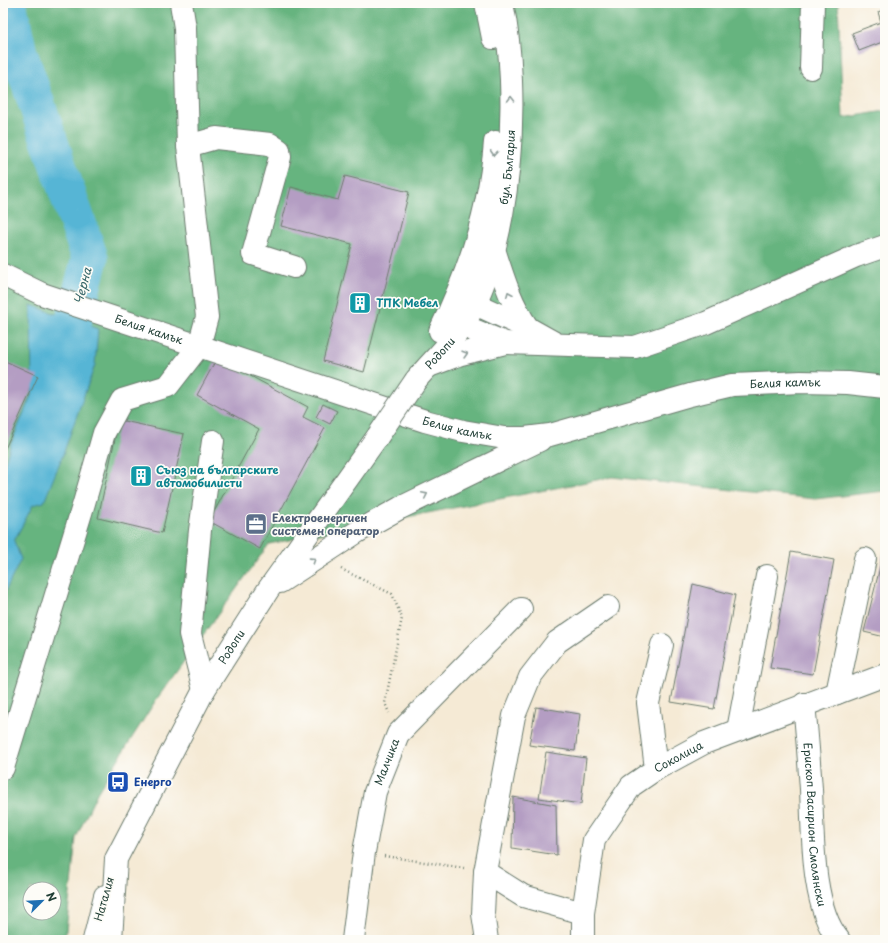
<svg xmlns="http://www.w3.org/2000/svg" width="888" height="943" font-family="'Playpen Sans',sans-serif">
	<style>
		.forest { fill: #66b47f; stroke: #42785a; fill-rule: evenodd }
		.water { fill: #57b5d5; stroke: #3b7984 }
		.lines { fill: none; stroke-linecap: round; stroke-linejoin: round }
		.river { stroke: #57b5d5; stroke-width: 37 }
		.building { fill: #b49dc3 }
		.minor-casing { stroke: #6a7a6c; stroke-width: 24 }
		.path { stroke: #6a7a6c; stroke-width: 2.5; stroke-dasharray: 1 3; stroke-linecap: butt }
		.minor { stroke: #fff; stroke-width: 22 }
		.minor-bridge-casing { stroke: #6a7a6c; stroke-width: 24; stroke-linecap: butt }
		.minor-bridge { stroke: #fff; stroke-width: 22 }
		.oneway { stroke: #8f9e9a }
		.labels { text-anchor: middle; stroke-width: 3.5; stroke-linejoin: round; paint-order: stroke }
		.street-label { font-size: 11px; fill: #1f3d34; stroke: #fdfcf7 }
		.culture-label { font-size: 11px; font-weight: bold; fill: #0d838f; stroke: #fdfcf7; text-anchor: start }
		.service-label { font-size: 11px; font-weight: bold; fill: #4e5e75; stroke: #fdfcf7; text-anchor: start }
		.transit-label { font-size: 11px; font-weight: bold; fill: #164399; stroke: #fdfcf7; text-anchor: start }
		.water-label { font-size: 12px; font-style: italic; fill: #306164; stroke: #fdfcf7 }
	</style>
	<rect width="100%" height="100%" fill="#fdfcf7"/>
	<filter id="ink" filterUnits="userSpaceOnUse"><feTurbulence type="fractalNoise" baseFrequency=".025" numOctaves="2"/><feDisplacementMap in="SourceGraphic" scale="8" xChannelSelector="R" yChannelSelector="G"/><feConvolveMatrix kernelMatrix="1 2 1 2 8 2 1 2 1" color-interpolation-filters="sRGB"/></filter>
	<filter id="wash" filterUnits="userSpaceOnUse"><feTurbulence type="fractalNoise" baseFrequency=".012" numOctaves="4" result="noise"/><feDisplacementMap in="SourceGraphic" scale="16" xChannelSelector="R" yChannelSelector="G"/><feGaussianBlur stdDeviation="0.9" result="paint"/><feColorMatrix in="noise" values="0 0 0 0 0 0 0 0 0 0 0 0 0 0 0 0 0 1.4 0 .05"/><feComposite in="paint" operator="in"/></filter>
	<g filter="url(#wash)">
		<rect width="100%" height="100%" fill="#f5ead5"/>
		<path class="forest" d="M3 3H838L843 118 885 111V491L815 499 612 477 269 544 156 700 97 793 76 838 65 940H3ZM30 889H54V913H30Z"/>
		<path class="water" d="M31 305 98 329 95 365 62 457 44 502 33 505 14 541 21 559 3 596V469L10 446 32 393Z"/>
		<g class="lines">
			<path class="river" d="M8 3 19 53 90 258 61 370"/>
		</g>
		<g id="blocks">
			<g class="building">
				<path d="M885 9V41L859 51 852 33 881 22 878 12Z"/>
				<path d="M345 176 409 192 364 372 323 361 352 244 281 226 291 187 338 200Z"/>
				<path d="M217 358 308 407 303 417 325 428 260 549 209 521 259 429 197 395Z"/>
				<path d="M3 360 38 376 3 453Z"/>
				<path d="M323 404 337 411 330 424 316 417Z"/>
				<path d="M119 420 184 434 162 533 98 518Z"/>
				<path d="M884 551H885V637L864 632Z"/>
				<path d="M791 552 834 560 813 674 770 668Z"/>
				<path d="M693 584 735 595 714 709 671 702Z"/>
				<path d="M536 707 580 714 575 751 529 745Z"/>
				<path d="M546 752 586 758 581 804 539 798Z"/>
				<path d="M513 797 556 805 557 855 512 848Z"/>
			</g>
		</g>
	</g>
	<g filter="url(#ink)">
		<use href="#blocks" fill-opacity="0" stroke="#6a7a6c" stroke-width="1"/>
		<g class="lines">
			<g class="minor-casing">
				<g id="minor">
					<path d="M486 3 493 38"/>
					<path d="M811 68 813 3"/>
					<path d="M188 146 216 138 270 144 279 150 280 157 253 254 294 267"/>
					<path d="M494 249C503 277 511 304 528 328"/>
					<path id="s1" d="M3 275 42 294 425 421 463 431 504 438H525L550 435 690 395 732 385 801 382 848 383 885 387"/>
					<path d="M462 298 528 328 555 343"/>
					<path d="M447 319 505 343 635 347 706 323 856 256 885 246"/>
					<path d="M440 331C469 272 490 208 495 142"/>
					<path d="M429 366 461 354 505 343"/>
					<path id="s2" d="M416 380C431 362 450 345 463 325 513 248 521 91 502 3"/>
					<path d="M280 582 357 532 400 508 540 440"/>
					<path d="M204 690 190 634 200 530 213 441"/>
					<path d="M837 693 865 559"/>
					<path id="s3" d="M804 704C807 733 809 761 811 789 813 832 811 907 839 940"/>
					<path d="M738 730 767 576"/>
					<path d="M3 768 84 503 104 433 122 400 168 386 199 346 207 317 188 146 185 28 181 3"/>
					<path d="M656 769 648 703 662 645"/>
					<path d="M485 872 523 896 583 913"/>
					<path d="M94 940 105 896"/>
					<path id="s4" d="M111 940 116 859 204 690 268 590 378 436"/>
					<path id="s5" d="M353 940 364 852 375 792 398 734 521 609"/>
					<path d="M487 940 483 914 485 872 514 716 530 677 557 642 608 607"/>
					<path id="s6" d="M583 940V913L594 840 631 786 656 769 704 743 885 675"/>
				</g>
			</g>
			<g class="path">
				<path d="M341 569 392 594 402 618 385 703 389 713"/>
				<path d="M384 856 464 868"/>
			</g>
			<use href="#minor" class="minor"/>
			<g class="minor-bridge-casing">
				<path id="minor-bridge" d="M378 436 416 380"/>
			</g>
			<use href="#minor-bridge" class="minor-bridge"/>
		</g>
		<defs><path id="oneway-chevron" d="M-2-3.5L2.5 0L-2 3.5" fill="none" stroke-width="1.6" stroke-linecap="round" stroke-linejoin="round"/></defs>
		<g class="oneway">
			<use href="#oneway-chevron" transform="translate(511 99) rotate(-90)"/>
			<use href="#oneway-chevron" transform="translate(494 153) rotate(94)"/>
			<use href="#oneway-chevron" transform="translate(509 294) rotate(-113)"/>
			<use href="#oneway-chevron" transform="translate(465 354) rotate(-16)"/>
			<use href="#oneway-chevron" transform="translate(425 495) rotate(-26)"/>
			<use href="#oneway-chevron" transform="translate(313 560) rotate(-33)"/>
		</g>
	</g>
	<defs>
		<g id="building-square" transform="scale(1.15)"><rect x="-9" y="-9" width="18" height="18" rx="4" fill="#0f9aa8" stroke="#fdfcf7"/><path d="M-4-6H4V6H1V3H-1V6H-4ZM-2.5-4.3h1.7v1.8h-1.7ZM.8-4.3h1.7v1.8H.8ZM-2.5-1h1.7V.8h-1.7ZM.8-1h1.7V.8H.8Z" fill="#fff"/></g>
		<g id="office-square" transform="scale(1.15)"><rect x="-9" y="-9" width="18" height="18" rx="4" fill="#5c6f8a" stroke="#fdfcf7"/><path d="M-6-3h4V-5.5h4V-3h4V5H-6ZM-1-4.5V-3h2v-1.5ZM-6 0V1H6V0Z" fill="#fff"/></g>
		<g id="bus-square" transform="scale(1.15)"><rect x="-9" y="-9" width="18" height="18" rx="4" fill="#1a4fb4" stroke="#fdfcf7"/><path d="M-5-6H5V4H4V6H2V4H-2V6H-4V4H-5ZM-3.5-4V0h7V-4ZM-3.5 1.2v1.5H-2V1.2ZM2 1.2v1.5H3.5V1.2Z" fill="#fff"/></g>
	</defs>
	<g fill-rule="evenodd">
		<use href="#building-square" x="360" y="303"/>
		<use href="#building-square" x="141" y="476"/>
		<use href="#office-square" x="256" y="524"/>
		<use href="#bus-square" x="118" y="782"/>
	</g>
	<g class="labels">
		<g class="street-label">
			<text dy="4" stroke="none"><textPath href="#s2" startOffset="238">бул. България</textPath></text>
			<text dy="4" stroke="none"><textPath href="#s1" startOffset="156">Белия камък</textPath></text>
			<text dy="4" stroke="none"><textPath href="#s2" startOffset="36">Родопи</textPath></text>
			<text dy="4" stroke="none"><textPath href="#s1" startOffset="816">Белия камък</textPath></text>
			<text dy="4" stroke="none"><textPath href="#s1" startOffset="480">Белия камък</textPath></text>
			<text dy="4" stroke="none"><textPath href="#s4" startOffset="323">Родопи</textPath></text>
			<text dy="4" stroke="none"><textPath href="#s6" startOffset="222">Соколица</textPath></text>
			<text dy="4" stroke="none"><textPath href="#s5" startOffset="182">Малчика</textPath></text>
			<text dy="4" stroke="none"><textPath href="#s3" startOffset="121">Ерископ Васирион Смолянски</textPath></text>
			<text transform="translate(104 899) rotate(-74)" y="4">Наталия</text>
		</g>
		<g class="culture-label">
			<text x="376" y="307">ТПК Мебел</text>
			<text x="156" y="474">Съюз на българските<tspan x="156" dy="13">автомобилисти</tspan></text>
		</g>
		<g class="service-label">
			<text x="272" y="522">Електроенергиен<tspan x="272" dy="13">системен оператор</tspan></text>
		</g>
		<g class="transit-label">
			<text x="134" y="786">Енерго</text>
		</g>
		<g class="water-label">
			<text transform="translate(83 286) rotate(-75)" y="4">Черна</text>
		</g>
	</g>
	<rect width="888" height="943" fill="none" stroke="#fdfcf7" stroke-width="16"/>
	<g transform="translate(42 901) rotate(66)"><circle r="19" fill="#fdfcf7" stroke="#a4b0a9"/>
	<path d="M0-3L7 15L0 10L-7 15Z" fill="#1f6fb2"/>
	<text y="-6" font-size="11" font-weight="bold" text-anchor="middle" fill="#1f3d34">N</text>
	</g>
</svg>
